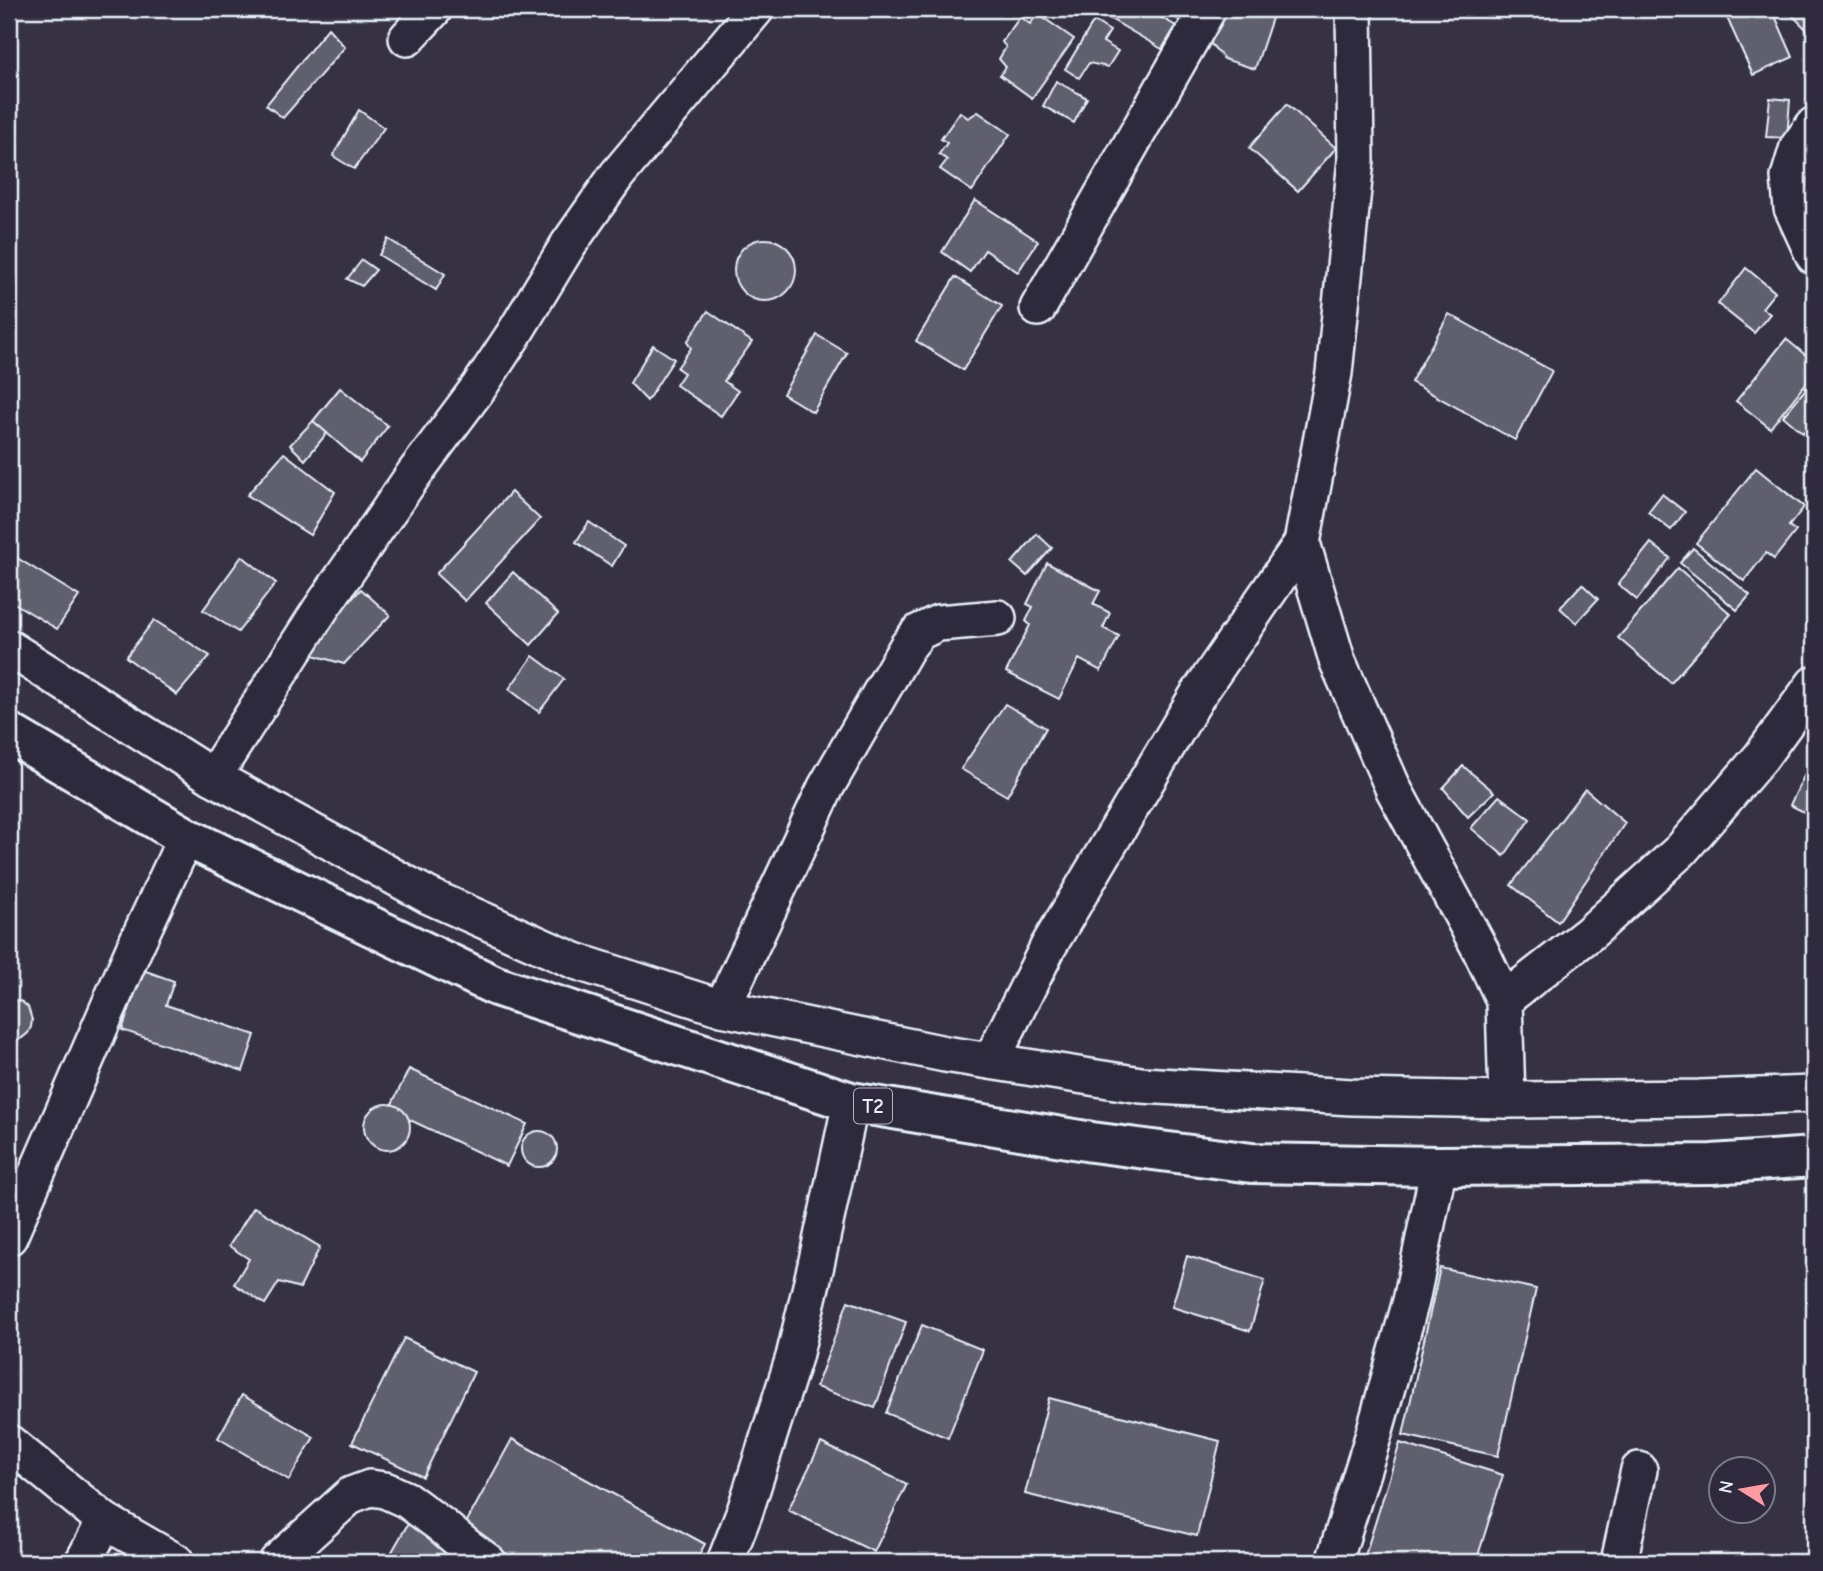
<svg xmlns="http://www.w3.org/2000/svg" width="1823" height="1571" font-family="'Comic Neue',sans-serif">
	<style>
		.building { fill: #605e6e; stroke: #e8f1f8; stroke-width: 2 }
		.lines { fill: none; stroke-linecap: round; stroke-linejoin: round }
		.minor-casing { stroke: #e8f1f8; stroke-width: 40 }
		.trunk-casing { stroke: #e8f1f8; stroke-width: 44 }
		.minor { stroke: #2f2a3d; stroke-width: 35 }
		.trunk { stroke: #2f2a3d; stroke-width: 38 }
		.labels { text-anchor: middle; stroke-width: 5; stroke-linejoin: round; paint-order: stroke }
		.shield { fill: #2f2a3d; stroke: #b0b5c0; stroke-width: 2 }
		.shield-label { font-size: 21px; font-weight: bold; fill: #e8f1f8 }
	</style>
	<rect width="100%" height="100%" fill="#363244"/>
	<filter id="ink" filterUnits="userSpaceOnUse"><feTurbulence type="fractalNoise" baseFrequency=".0143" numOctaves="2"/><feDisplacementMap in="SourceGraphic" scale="14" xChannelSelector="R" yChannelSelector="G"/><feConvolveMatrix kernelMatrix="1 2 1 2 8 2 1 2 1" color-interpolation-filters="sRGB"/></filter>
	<g filter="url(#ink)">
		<g class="building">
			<path d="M1098 9H1147L1176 26 1162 49 1097 11Z"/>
			<path d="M1157 9H1184L1179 20Z"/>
			<path d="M1219 9H1275L1255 69 1224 59 1205 37Z"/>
			<path d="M1723 9H1772L1793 57 1753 75Z"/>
			<path d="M1798 9H1814V26L1808 31 1792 15Z"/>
			<path d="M1038 14 1074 39 1032 98 1000 75 1006 67 999 59 1006 47 1002 42 1020 17 1030 24Z"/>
			<path d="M1094 21 1110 31 1103 42 1118 51 1108 67 1089 63 1079 78 1065 69Z"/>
			<path d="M328 28 345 47 283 118 266 105Z"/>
			<path d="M1056 81 1087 98 1074 123 1043 106Z"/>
			<path d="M1770 98 1790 100 1787 138 1766 137Z"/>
			<path d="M1287 104 1336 148 1298 191 1249 148Z"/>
			<path d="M359 110 384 128 354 169 333 156Z"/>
			<path d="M960 112 968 118 978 112 1010 134 972 191 940 169 947 160 939 154 947 143 941 139Z"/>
			<path d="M975 200 1038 241 1018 272 985 250 970 272 942 252Z"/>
			<circle cx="765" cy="270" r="31"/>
			<path d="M388 239 445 274 436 290 379 255Z"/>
			<path d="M362 260 376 270 362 286 347 279Z"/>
			<path d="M1746 268 1775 292 1762 308 1770 314 1754 333 1718 304Z"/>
			<path d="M955 277 1002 306 963 370 916 341Z"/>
			<path d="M708 311 752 342 724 381 738 391 721 416 676 385 684 373 677 368 691 348 687 342Z"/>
			<path d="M1449 314 1552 371 1515 440 1411 382Z"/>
			<path d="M817 335 847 353 813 412 783 394Z"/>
			<path d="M1786 339 1814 362V373L1770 428 1736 401Z"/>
			<path d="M653 345 674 359 647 401 630 383Z"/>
			<path d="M1814 379V420L1803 433 1783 416Z"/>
			<path d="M340 388 388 426 360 462 313 421Z"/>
			<path d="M313 421 327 433 305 460 290 445Z"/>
			<path d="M284 453 335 492 310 535 247 495Z"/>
			<path d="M1756 468 1804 507 1789 526 1796 531 1774 559 1766 553 1744 581 1696 543Z"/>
			<path d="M511 492 540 519 465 601 436 574Z"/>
			<path d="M1662 494 1685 512 1671 530 1648 512Z"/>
			<path d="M589 522 624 546 612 566 576 542Z"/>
			<path d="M1037 534 1052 548 1027 576 1012 563Z"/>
			<path d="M1651 543 1670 558 1637 600 1618 584Z"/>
			<path d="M1693 548 1750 595 1737 610 1680 563Z"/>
			<path d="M9 553 79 596 57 629 9 600Z"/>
			<path d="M242 556 276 583 238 632 203 610Z"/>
			<path d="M1047 563 1100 591 1093 604 1110 613 1103 628 1119 636 1101 671 1079 659 1059 699 1006 672 1030 625 1026 621 1033 607 1027 604Z"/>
			<path d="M1678 568 1731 614 1671 683 1618 638Z"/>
			<path d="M513 572 558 614 531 645 486 603Z"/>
			<path d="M1582 584 1598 599 1576 623 1560 608Z"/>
			<path d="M361 589 390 615 344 664 303 652Z"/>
			<path d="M154 620 210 656 177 695 126 657Z"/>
			<path d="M533 656 564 679 539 712 509 689Z"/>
			<path d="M1005 704 1046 728 1007 796 961 769Z"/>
			<path d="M1463 766 1494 792 1468 817 1443 788Z"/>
			<path d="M1807 770 1814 774V817L1790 805Z"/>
			<path d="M1585 789 1625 823 1558 922 1511 885Z"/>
			<path d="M1499 796 1530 819 1504 856 1471 828Z"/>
			<path d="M143 970 174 981 166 1005 255 1035 243 1071 122 1030Z"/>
			<path d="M9 998 22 1002 28 1007 32 1020 31 1027 28 1033 22 1038 9 1042Z"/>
			<path d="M409 1069 527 1124 507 1166 389 1110Z"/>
			<circle cx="387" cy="1127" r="23"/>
			<circle cx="539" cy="1149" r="18"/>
			<path d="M254 1207 320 1247 300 1288 279 1282 265 1304 234 1284 249 1259 229 1246Z"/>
			<path d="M1187 1256 1265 1280 1250 1331 1172 1307Z"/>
			<path d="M1440 1268 1536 1289 1498 1456 1403 1435Z"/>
			<path d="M848 1301 906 1322 875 1408 816 1387Z"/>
			<path d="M922 1325 983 1350 948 1438 886 1413Z"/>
			<path d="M404 1338 474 1372 423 1477 352 1443Z"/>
			<path d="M242 1395 314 1437 289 1480 218 1438Z"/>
			<path d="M1049 1398 1220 1441 1197 1536 1025 1494Z"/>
			<path d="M512 1439 705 1544 695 1562H512L460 1534Z"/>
			<path d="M821 1443 907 1484 874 1552 788 1510Z"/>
			<path d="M1400 1443 1503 1475 1476 1562H1363Z"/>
			<path d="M420 1503 521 1562H386Z"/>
		</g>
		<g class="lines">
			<g class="minor-casing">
				<g id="minor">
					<path d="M1354 9 1356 160 1334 373 1302 543 1337 660 1394 790 1480 949 1504 1000 1507 1100"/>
					<path d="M407 38 434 9"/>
					<path d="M1814 125 1798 147 1789 177 1792 208 1814 256"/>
					<path d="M1038 308 1208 9"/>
					<path d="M9 648 213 777 429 896 575 961 722 1008 945 1054 1141 1085 1352 1097 1507 1100 1699 1098 1814 1094"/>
					<path d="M213 777 320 610 414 474 479 387 514 334 568 245 617 175 756 9"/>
					<path d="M1504 1000 1590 933 1681 850 1761 757 1814 684"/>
					<path d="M722 1008 826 787 907 647 919 632 938 623 998 618"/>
					<path d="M991 1061 1048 947 1197 696 1302 543"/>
					<path d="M9 1237 133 951 186 837"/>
					<path d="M9 1443 105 1521 176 1562"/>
					<path d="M83 1562 105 1521"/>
					<path d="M277 1562 351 1495 370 1488 385 1490 407 1500 441 1525 466 1546 488 1562"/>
					<path d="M725 1562 745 1511 794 1357 816 1265 851 1102"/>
					<path d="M1334 1562 1373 1437 1411 1301 1439 1166"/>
					<path d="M1619 1562 1639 1470"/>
				</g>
			</g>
			<g class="trunk-casing">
				<path id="trunk" d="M9 733 186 837 496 986 851 1102 1092 1142 1252 1163 1439 1166 1712 1164 1814 1157"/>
			</g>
			<use href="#minor" class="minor"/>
			<use href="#trunk" class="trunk"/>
		</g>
	</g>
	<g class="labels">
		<rect class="shield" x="854" y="1088.5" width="38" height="35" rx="5"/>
		<g class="shield-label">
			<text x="873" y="1113">T2</text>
		</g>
	</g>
	<rect width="1823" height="1571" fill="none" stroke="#2f2a3d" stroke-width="35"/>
	<rect x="18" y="18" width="1788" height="1536" fill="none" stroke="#e8f1f8" stroke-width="2.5" filter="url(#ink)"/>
	<g transform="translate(1742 1490) rotate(281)"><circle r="33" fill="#2f2a3d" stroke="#797a88" stroke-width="2"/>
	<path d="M0-5L12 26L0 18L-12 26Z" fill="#ff9aa2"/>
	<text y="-10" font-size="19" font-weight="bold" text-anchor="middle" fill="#e8f1f8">N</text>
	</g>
</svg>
